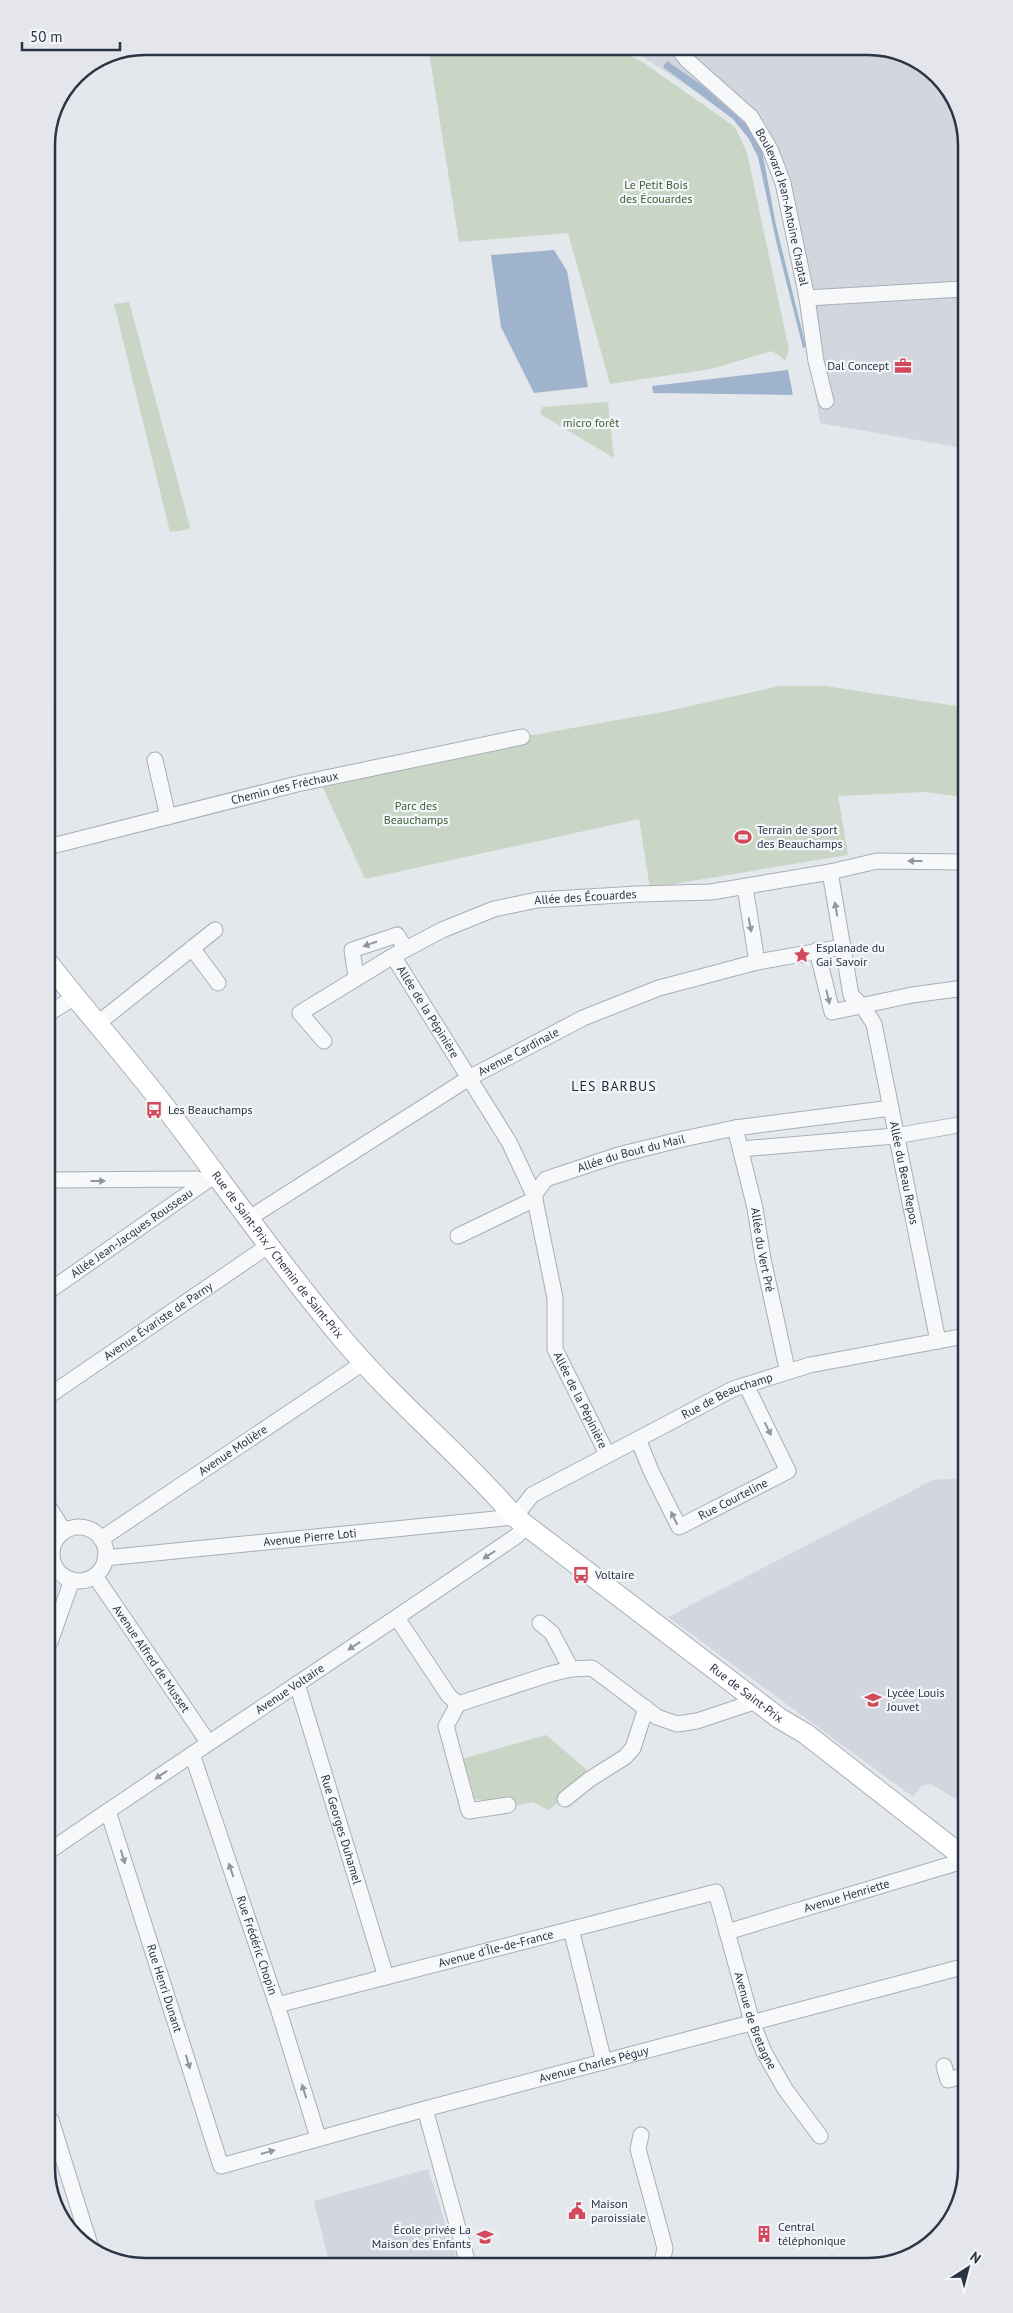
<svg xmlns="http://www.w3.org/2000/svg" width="1013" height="2313" font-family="'PT Sans',sans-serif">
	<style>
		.built { fill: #d2d6de }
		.green { fill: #c9d6c5 }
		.water { fill: #9fb4cc }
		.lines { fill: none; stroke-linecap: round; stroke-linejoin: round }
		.street-casing { stroke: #a9aeb7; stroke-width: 17 }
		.secondary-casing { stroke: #a9aeb7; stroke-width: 22 }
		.street { stroke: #f7f8fa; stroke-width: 15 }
		.secondary { stroke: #fff; stroke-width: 20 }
		.oneway { fill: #9196a0 }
		.labels { text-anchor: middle; stroke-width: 4.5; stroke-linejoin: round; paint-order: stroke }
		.park-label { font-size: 12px; fill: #3f6138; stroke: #f4f6f9 }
		.street-label { font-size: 12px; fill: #2b3445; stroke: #f4f6f9 }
		.poi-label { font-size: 12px; fill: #2b3445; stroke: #f4f6f9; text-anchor: start }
		.neighbourhood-label { font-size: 14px; letter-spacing: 1px; fill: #1d2536; stroke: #f4f6f9 }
		.rim { fill: none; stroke: #2b3445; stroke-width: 2.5 }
	</style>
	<rect width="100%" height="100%" fill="#e4e7ec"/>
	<g class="built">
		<path d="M626 46H874L928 67 961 113 962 448 820 423 779 157 764 127 736 117Z"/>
		<path d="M965 1478 966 1805 931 1784 921 1786 913 1797 668 1617 933 1480Z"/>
		<path d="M428 2169 458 2264 330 2265 314 2201Z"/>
	</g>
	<g class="green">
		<path d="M428 46H609L641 61 735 127 747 153 789 350 785 360 772 351 711 369 610 384 568 233 459 242Z"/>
		<path d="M129 302 189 523 190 529 170 532 114 304Z"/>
		<path d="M608 402 614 458 540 414 542 407Z"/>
		<path d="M780 686H825L963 707V797L925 792 838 796 848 855 650 888 639 819 365 879 319 779 522 737 668 711Z"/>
		<path d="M546 1735 594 1776 548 1810 533 1802 510 1807 472 1798 455 1761Z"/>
	</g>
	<g class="water">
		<path d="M667 61 703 86 747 125 762 150 776 225 806 347 803 348 777 245 758 157 749 139 733 119 663 67Z"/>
		<path d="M554 250 567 271 588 387 534 393 501 327 491 255Z"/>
		<path d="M788 370 793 395 653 393 652 386Z"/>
	</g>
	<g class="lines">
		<g class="street-casing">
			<g id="street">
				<path id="s1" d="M676 46 688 61 751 117 770 149 783 183 807 298 816 361 826 401"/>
				<path d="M807 298 962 289"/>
				<path d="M155 760 168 817"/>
				<path id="s2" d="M48 847 297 784 522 737"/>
				<path id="s3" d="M830 872 851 995 863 1007 874 1024 938 1341"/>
				<path d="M745 887 757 962"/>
				<path d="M192 948 218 983"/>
				<path d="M817 950 832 1012 912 995 964 988"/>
				<path id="s4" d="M393 956 509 1142 534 1195 555 1298V1349L607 1454"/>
				<path d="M356 977 352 950 397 935 406 949"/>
				<path d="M49 1013 75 997"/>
				<path d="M97 1024 215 930"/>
				<path id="s5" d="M324 1041 300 1013 393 956 442 930 494 909 537 900 637 894 711 892 830 872 877 861 963 862"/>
				<path id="s6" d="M735 1128 755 1208 763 1259 786 1364 790 1370"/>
				<path d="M741 1149 895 1136 964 1124"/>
				<path d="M49 1180 197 1179 206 1181"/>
				<path id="s7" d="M534 1195 546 1179 618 1155 683 1139 735 1128 891 1108"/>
				<path id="s8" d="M248 1219 469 1078 583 1018 659 988 757 962 843 947"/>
				<path d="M458 1236 535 1199"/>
				<path id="s9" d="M49 1291 215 1175"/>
				<path id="s10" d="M50 1395 268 1246"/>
				<path id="s11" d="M638 1439 651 1471 679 1527 788 1471 746 1385"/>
				<path d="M50 1509 64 1531"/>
				<circle cx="79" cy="1554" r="27"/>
				<path id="s12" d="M101 1539 363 1363"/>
				<path id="s13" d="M105 1558 515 1517 532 1495 733 1389 810 1365 965 1336"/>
				<path id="s14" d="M95 1576 208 1742"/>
				<path d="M397 1618 449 1696 458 1704 550 1674 571 1669 592 1668 657 1717 677 1724 697 1721 757 1701"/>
				<path d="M540 1623 552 1633 571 1669"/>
				<path d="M50 1642 72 1580"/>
				<path id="s15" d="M297 1684 386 1977"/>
				<path d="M458 1704 446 1726 469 1811 508 1805"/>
				<path id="s16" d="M192 1754 277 2005 318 2137"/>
				<path d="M565 1799 590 1779 625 1757 633 1748 646 1708"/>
				<path id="s17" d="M108 1811 221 2166 425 2109 966 1966"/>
				<path id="s18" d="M51 1850C205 1744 361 1643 515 1537L528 1526"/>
				<path d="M571 1929 604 2062"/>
				<path id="s19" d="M727 1932 966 1860"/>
				<path id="s20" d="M277 2005 716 1892 752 2022 764 2052 785 2089 820 2136"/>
				<path d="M944 2066 948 2080 967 2075"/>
				<path d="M425 2109 468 2264"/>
				<path d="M51 2120 91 2248"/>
				<path d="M641 2135 638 2149 665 2248 662 2263"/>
			</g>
		</g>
		<g class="secondary-casing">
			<g id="secondary">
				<path id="s21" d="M49 964C84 1009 123 1053 158 1098 220 1178 277 1261 342 1338 395 1402 461 1454 515 1517L779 1718 806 1734 966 1859"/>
			</g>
		</g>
		<use href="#street" class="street"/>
		<use href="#secondary" class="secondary"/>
	</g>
	<defs><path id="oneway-solid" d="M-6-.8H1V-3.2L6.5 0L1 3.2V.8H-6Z" transform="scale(1.25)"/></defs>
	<g class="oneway">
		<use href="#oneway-solid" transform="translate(915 861) rotate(-180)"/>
		<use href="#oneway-solid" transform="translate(836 909) rotate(-100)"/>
		<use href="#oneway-solid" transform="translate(750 925) rotate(79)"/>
		<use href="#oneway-solid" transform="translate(370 944) rotate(161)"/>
		<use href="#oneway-solid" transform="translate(828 997) rotate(77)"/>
		<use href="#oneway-solid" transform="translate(98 1181)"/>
		<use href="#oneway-solid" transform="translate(768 1429) rotate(64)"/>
		<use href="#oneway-solid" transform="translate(674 1518) rotate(-116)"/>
		<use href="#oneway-solid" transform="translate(489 1555) rotate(146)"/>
		<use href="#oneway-solid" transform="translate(354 1646) rotate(147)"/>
		<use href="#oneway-solid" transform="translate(161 1775) rotate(146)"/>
		<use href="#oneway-solid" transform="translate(123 1857) rotate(73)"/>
		<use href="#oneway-solid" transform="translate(231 1870) rotate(-109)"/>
		<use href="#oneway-solid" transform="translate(188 2062) rotate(73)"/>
		<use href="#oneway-solid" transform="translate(304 2091) rotate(-107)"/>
		<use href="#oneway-solid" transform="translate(268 2152) rotate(-16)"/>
	</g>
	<defs>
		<g id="office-bare" transform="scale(1.35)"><path d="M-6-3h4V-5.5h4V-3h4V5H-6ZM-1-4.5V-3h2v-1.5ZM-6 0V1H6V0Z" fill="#d1495b" stroke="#f4f6f9" stroke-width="2.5" paint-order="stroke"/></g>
		<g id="stadium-bare" transform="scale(1.35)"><path d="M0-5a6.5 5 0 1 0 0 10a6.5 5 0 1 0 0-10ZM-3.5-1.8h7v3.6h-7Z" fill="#d1495b" stroke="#f4f6f9" stroke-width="2.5" paint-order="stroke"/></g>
		<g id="sight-bare" transform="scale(1.35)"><path d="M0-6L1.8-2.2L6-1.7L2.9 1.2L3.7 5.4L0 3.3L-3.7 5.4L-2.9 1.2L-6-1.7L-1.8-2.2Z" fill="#d1495b" stroke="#f4f6f9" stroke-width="2.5" paint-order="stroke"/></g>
		<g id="bus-bare" transform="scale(1.35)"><path d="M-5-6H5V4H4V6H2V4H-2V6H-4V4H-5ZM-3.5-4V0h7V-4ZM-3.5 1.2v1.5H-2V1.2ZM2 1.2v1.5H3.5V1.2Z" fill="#d1495b" stroke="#f4f6f9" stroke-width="2.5" paint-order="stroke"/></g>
		<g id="school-bare" transform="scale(1.35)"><path d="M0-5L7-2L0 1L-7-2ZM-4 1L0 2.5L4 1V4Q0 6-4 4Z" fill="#d1495b" stroke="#f4f6f9" stroke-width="2.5" paint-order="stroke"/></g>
		<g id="civic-bare" transform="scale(1.35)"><path d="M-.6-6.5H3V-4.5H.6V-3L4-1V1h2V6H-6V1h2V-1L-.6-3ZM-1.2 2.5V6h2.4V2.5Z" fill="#d1495b" stroke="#f4f6f9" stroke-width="2.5" paint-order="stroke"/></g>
		<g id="building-bare" transform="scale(1.35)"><path d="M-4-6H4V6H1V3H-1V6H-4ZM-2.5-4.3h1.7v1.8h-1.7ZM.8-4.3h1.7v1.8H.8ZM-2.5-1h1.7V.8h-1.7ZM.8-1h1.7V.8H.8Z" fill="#d1495b" stroke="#f4f6f9" stroke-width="2.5" paint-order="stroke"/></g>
	</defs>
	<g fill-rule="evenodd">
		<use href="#office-bare" x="903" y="366"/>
		<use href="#stadium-bare" x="743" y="837"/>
		<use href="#sight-bare" x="802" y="955"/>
		<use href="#bus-bare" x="154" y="1110"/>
		<use href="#bus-bare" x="581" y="1575"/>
		<use href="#school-bare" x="873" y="1700"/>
		<use href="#civic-bare" x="577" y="2211"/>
		<use href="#building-bare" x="764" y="2234"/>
		<use href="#school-bare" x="485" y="2237"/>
	</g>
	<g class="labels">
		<g class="park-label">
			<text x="656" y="189">Le Petit Bois<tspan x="656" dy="14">des Écouardes</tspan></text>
			<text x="591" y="427">micro forêt</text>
			<text x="416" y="810">Parc des<tspan x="416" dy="14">Beauchamps</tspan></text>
		</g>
		<g class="street-label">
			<text dy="4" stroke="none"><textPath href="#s1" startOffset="200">Boulevard Jean-Antoine Chaptal</textPath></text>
			<text dy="4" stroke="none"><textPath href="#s2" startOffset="244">Chemin des Fréchaux</textPath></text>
			<text dy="4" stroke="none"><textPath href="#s5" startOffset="350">Allée des Écouardes</textPath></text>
			<text dy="4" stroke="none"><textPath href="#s4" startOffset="66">Allée de la Pépinière</textPath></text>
			<text dy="4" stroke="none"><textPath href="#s8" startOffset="318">Avenue Cardinale</textPath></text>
			<text dy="4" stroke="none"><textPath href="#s7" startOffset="109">Allée du Bout du Mail</textPath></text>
			<text dy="4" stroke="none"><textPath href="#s3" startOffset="314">Allée du Beau Repos</textPath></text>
			<text dy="4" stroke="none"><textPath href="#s9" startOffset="101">Allée Jean-Jacques Rousseau</textPath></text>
			<text dy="4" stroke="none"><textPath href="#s6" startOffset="125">Allée du Vert Pré</textPath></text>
			<text dy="4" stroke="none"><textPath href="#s21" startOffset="370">Rue de Saint-Prix / Chemin de Saint-Prix</textPath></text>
			<text dy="4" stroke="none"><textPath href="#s10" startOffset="131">Avenue Évariste de Parny</textPath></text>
			<text dy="4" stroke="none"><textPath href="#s13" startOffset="659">Rue de Beauchamp</textPath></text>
			<text dy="4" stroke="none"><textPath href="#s4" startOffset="491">Allée de la Pépinière</textPath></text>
			<text dy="4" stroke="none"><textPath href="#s12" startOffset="159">Avenue Molière</textPath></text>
			<text dy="4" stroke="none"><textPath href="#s11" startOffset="158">Rue Courteline</textPath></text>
			<text dy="4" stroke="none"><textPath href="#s13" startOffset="206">Avenue Pierre Loti</textPath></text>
			<text dy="4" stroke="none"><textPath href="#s14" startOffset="100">Avenue Alfred de Musset</textPath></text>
			<text dy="4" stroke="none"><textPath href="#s18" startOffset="288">Avenue Voltaire</textPath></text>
			<text dy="4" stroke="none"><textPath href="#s21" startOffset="1015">Rue de Saint-Prix</textPath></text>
			<text dy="4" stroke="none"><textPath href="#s15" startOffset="152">Rue Georges Duhamel</textPath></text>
			<text dy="4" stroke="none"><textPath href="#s19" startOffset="125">Avenue Henriette</textPath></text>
			<text dy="4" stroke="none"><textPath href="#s16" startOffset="202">Rue Frédéric Chopin</textPath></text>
			<text dy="4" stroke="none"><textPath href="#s20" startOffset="226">Avenue d'Île-de-France</textPath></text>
			<text dy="4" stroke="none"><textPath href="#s17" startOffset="186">Rue Henri Dunant</textPath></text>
			<text dy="4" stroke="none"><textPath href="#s20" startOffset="588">Avenue de Bretagne</textPath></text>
			<text dy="4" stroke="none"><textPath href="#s17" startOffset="759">Avenue Charles Péguy</textPath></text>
		</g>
		<g class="poi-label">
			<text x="889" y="370" text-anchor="end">Dal Concept</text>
			<text x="757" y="834">Terrain de sport<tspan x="757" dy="14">des Beauchamps</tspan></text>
			<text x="816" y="952">Esplanade du<tspan x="816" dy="14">Gai Savoir</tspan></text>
			<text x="168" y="1114">Les Beauchamps</text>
			<text x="595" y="1579">Voltaire</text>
			<text x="887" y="1697">Lycée Louis<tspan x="887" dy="14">Jouvet</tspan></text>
			<text x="591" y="2208">Maison<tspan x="591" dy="14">paroissiale</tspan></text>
			<text x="778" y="2231">Central<tspan x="778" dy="14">téléphonique</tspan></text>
			<text x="471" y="2234" text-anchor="end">École privée La<tspan x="471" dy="14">Maison des Enfants</tspan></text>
		</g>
		<g class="neighbourhood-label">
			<text x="614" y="1091">LES BARBUS</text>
		</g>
	</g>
	<path d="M0 0H1013V2313H0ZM145 55H868A90 90 0 0 1 958 145V2168A90 90 0 0 1 868 2258H145A90 90 0 0 1 55 2168V145A90 90 0 0 1 145 55Z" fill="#e4e6eb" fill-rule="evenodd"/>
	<path class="rim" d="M145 55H868A90 90 0 0 1 958 145V2168A90 90 0 0 1 868 2258H145A90 90 0 0 1 55 2168V145A90 90 0 0 1 145 55Z"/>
	<g transform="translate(968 2268) rotate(36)" stroke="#f4f6f9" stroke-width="4" paint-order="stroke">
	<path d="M0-4L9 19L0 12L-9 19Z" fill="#2b3445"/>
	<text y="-8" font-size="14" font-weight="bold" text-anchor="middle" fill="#2b3445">N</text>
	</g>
	<path d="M22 42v8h98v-8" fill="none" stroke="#2b3445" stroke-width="2.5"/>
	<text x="30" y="42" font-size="15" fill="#2b3445" stroke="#f4f6f9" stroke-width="4" paint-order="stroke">50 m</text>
</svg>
